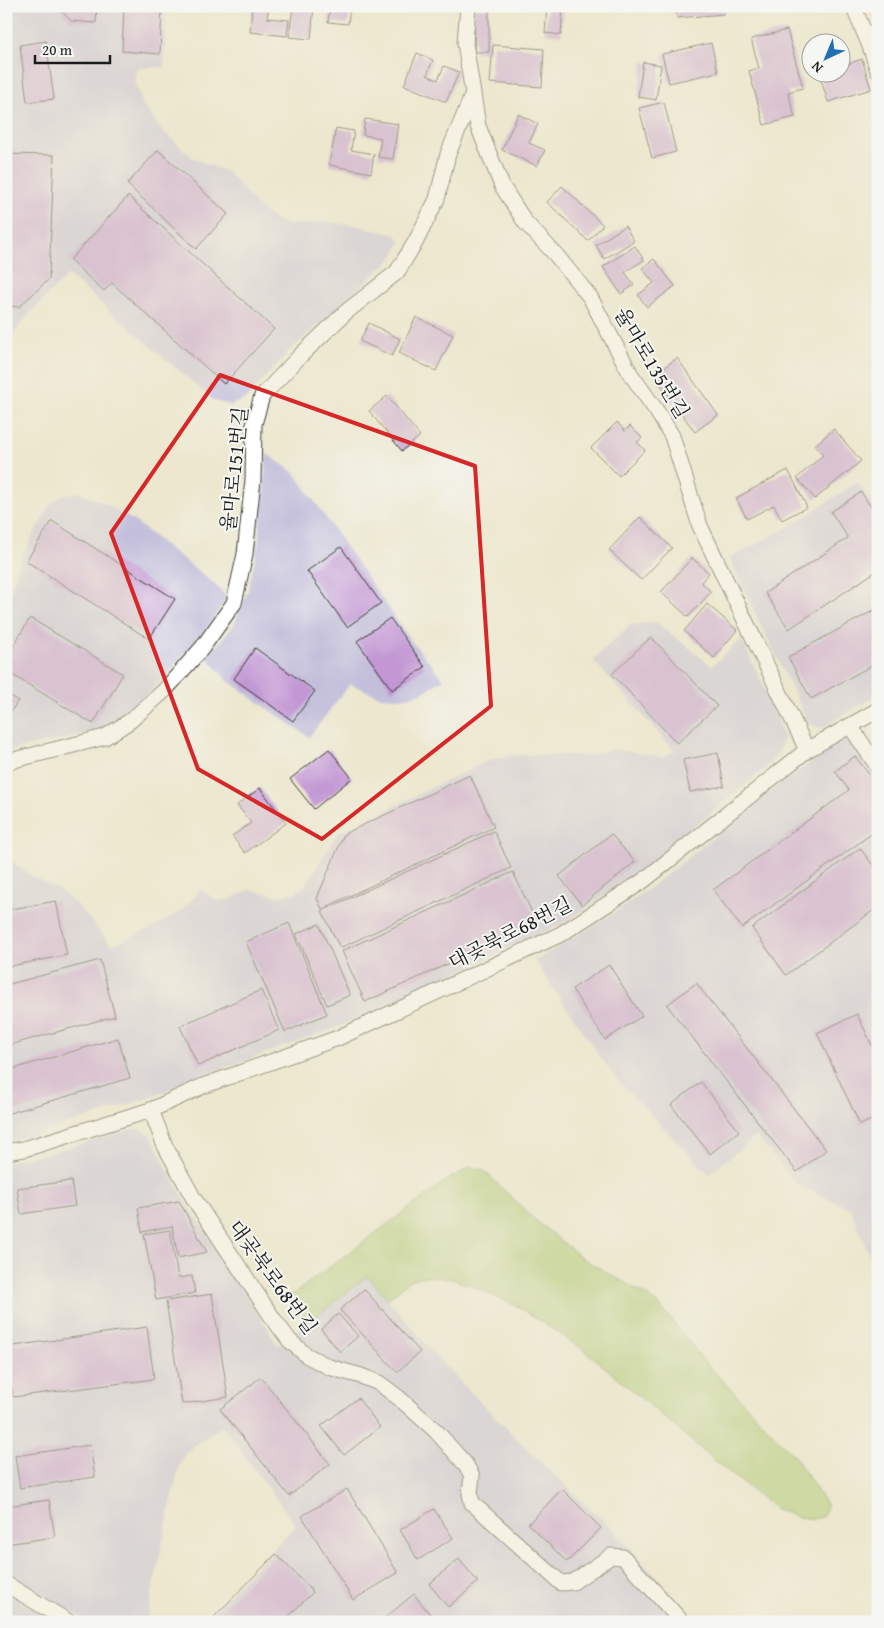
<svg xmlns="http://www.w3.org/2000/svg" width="884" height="1628" font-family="'Gentium Book Plus','Noto Serif KR',serif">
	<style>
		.industrial { fill: #c4c0db }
		.green { fill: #a9c76f; stroke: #627246 }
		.building { fill: #c297d4 }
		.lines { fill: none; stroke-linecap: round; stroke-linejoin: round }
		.lane-casing { stroke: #3b3a37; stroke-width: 17 }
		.lane { stroke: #fff; stroke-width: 15 }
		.marked { fill: none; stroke: #d62828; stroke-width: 4; stroke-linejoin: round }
		.labels { text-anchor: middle; stroke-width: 4; stroke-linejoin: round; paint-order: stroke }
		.street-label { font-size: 20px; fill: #1c1c1c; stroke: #f6f6f2 }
	</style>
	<rect width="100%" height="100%" fill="#f6f6f2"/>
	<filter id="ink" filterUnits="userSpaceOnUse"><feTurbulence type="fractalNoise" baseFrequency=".02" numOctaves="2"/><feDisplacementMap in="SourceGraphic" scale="10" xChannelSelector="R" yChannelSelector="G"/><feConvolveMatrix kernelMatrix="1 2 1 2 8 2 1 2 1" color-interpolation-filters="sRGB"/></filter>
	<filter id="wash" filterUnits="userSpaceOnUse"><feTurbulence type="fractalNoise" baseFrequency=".0096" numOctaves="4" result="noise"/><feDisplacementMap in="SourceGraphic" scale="20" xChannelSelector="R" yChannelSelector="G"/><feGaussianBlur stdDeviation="1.12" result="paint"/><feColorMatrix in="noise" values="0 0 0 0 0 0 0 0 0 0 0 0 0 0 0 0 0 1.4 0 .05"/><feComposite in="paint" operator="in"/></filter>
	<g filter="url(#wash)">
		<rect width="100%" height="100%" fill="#ece7ce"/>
		<g class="industrial">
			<path d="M6 6H166L164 67 137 68 135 82 144 107 160 128 193 158 227 172 237 182 256 205 274 220 290 225 322 222 354 225 396 235 401 243 391 259 287 353 246 399 231 405 214 401 68 275 27 316 6 344Z"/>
			<path d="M267 454 295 473 412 642 444 679 420 694 401 698 382 697 350 684 309 737 228 681 207 657 234 625 248 591 258 546Z"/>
			<path d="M858 482 878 512V695L821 728 809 724 729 558 785 529Z"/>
			<path d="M79 492 106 504 134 521 211 581 227 597 202 635 152 691 129 713 100 729 65 739 19 748 6 753V610L13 583 20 562 35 532 50 505 63 495Z"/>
			<path d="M656 622 712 666 741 639 771 702 784 736 779 752 768 766 646 867 562 924 341 1026 188 1081 146 1099 25 1138 6 1141V857L33 877 61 891 78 906 111 945 150 929 181 911 201 890 217 901 227 900 250 890 278 896 295 893 306 885 338 833 490 760 514 755H590L613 749 662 757 675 751 593 660 630 625Z"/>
			<path d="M842 741H851L878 780V1269L872 1261 851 1209 798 1185 756 1136 709 1174 622 1085 603 1061 535 961 622 908 656 883 784 781Z"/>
			<path d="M137 1128 150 1134 166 1167 190 1208 278 1345 368 1276 442 1363 521 1443 616 1533 697 1622H203L296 1525 222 1426 192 1447 183 1457 178 1471 146 1622H88L6 1573V1162L60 1150Z"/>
			<path d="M6 1593 55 1622H6Z"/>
		</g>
		<path class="green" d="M471 1167 483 1170 533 1218 582 1258 648 1296 660 1306 704 1361 795 1457 826 1504V1510L822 1517 813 1519 798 1517 776 1509 721 1466 587 1352 519 1307 472 1286 452 1279 425 1276 410 1280 388 1299 367 1276 306 1324 288 1298 447 1180Z"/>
		<g id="blocks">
			<g class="building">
				<path d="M57 6H97L96 23 71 21Z"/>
				<path d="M124 6H162L160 54 122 51Z"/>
				<path d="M252 6H269L267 18 289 20 287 36 250 32Z"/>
				<path d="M293 6H314L311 39 289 37Z"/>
				<path d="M330 6H350L348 24 328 22Z"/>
				<path d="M676 6H723L724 14 677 18Z"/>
				<path d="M547 7 563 8 561 35 545 33Z"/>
				<path d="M474 8H489V52H475Z"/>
				<path d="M787 30 803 88 788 92 795 117 764 125 749 71 759 68 751 39Z"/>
				<path d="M46 41 54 99 27 102 20 45Z"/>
				<path d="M711 43 718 72 669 83 662 54Z"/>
				<path d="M493 45 544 49 542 87 490 83Z"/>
				<path d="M417 53 433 60 427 75 438 80 444 66 459 72 446 102 404 85Z"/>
				<path d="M862 59 871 89 828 102 819 73 842 72V66Z"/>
				<path d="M643 62 661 65 656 100 638 97Z"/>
				<path d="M664 102 676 152 652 158 639 108Z"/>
				<path d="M518 114 538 124 529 143 545 150 537 166 502 150Z"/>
				<path d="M365 119 398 124 393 159 378 157 381 138 363 135Z"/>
				<path d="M336 128 354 131 351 150 374 154 371 173 329 165Z"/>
				<path d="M158 150 228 214 196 249 127 184Z"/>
				<path d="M7 154 54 155 49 279 19 307 6 306Z"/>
				<path d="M562 186 603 225 588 241 547 202Z"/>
				<path d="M128 196 274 329 224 384 112 283 104 291 70 260Z"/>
				<path d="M625 226 634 241 604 259 596 245Z"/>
				<path d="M635 246 644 260 625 272 634 285 621 294 603 267Z"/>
				<path d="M654 259 675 286 647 307 638 295 654 283 642 268Z"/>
				<path d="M416 317 453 335 436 371 399 353Z"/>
				<path d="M369 323 400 339 392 356 360 341Z"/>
				<path d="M677 358 718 415 695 432 654 375Z"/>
				<path d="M387 396 420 436 402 451 369 411Z"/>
				<path d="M617 422 625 431 630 426 642 438 637 442 645 450 619 476 591 448Z"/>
				<path d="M834 429 861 461 815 499 797 478 823 455 815 445Z"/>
				<path d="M788 470 807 507 782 520 774 505 747 519 736 498Z"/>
				<path d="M861 492 878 517V570L789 629 765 593 848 538 831 512Z"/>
				<path d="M640 517 672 548 641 580 609 550Z"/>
				<path d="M52 521 175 599 149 639 26 561Z"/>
				<path d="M341 547 381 603 347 627 307 571Z"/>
				<path d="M692 558 709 573 701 582 711 592 688 617 661 592Z"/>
				<path d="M707 604 737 630 714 658 684 631Z"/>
				<path d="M878 608V662L811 699 788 657Z"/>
				<path d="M30 618 123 674 93 724 6 671V658Z"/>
				<path d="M390 618 425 667 392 690 357 641Z"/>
				<path d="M651 637 717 706 677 743 612 674Z"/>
				<path d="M255 648 315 691 293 721 234 679Z"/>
				<path d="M6 692 18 701 6 718Z"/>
				<path d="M329 749 352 778 314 809 290 779Z"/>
				<path d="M718 753 724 786 690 792 683 760Z"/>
				<path d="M855 756 878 786V829L742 928 713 890 849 790 835 771Z"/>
				<path d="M470 775 494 827 322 909 317 898 344 834Z"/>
				<path d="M260 788 286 823 245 853 232 836 251 823 237 805Z"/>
				<path d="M494 831 511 868 340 948 322 911Z"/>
				<path d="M611 834 635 862 582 905 559 876Z"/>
				<path d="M860 848 878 872V907L786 975 752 928Z"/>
				<path d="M513 872 537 923 365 1002 342 951Z"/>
				<path d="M56 901 67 955 6 967V910Z"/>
				<path d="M289 923 327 1014 285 1032 246 942Z"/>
				<path d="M319 924 350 995 327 1005 296 934Z"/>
				<path d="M100 960 115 1016 6 1046V985Z"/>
				<path d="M609 965 642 1016 605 1040 572 989Z"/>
				<path d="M696 983 826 1150 797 1172 667 1005Z"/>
				<path d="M261 990 279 1030 198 1066 180 1026Z"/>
				<path d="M857 1014 878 1058V1117L860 1125 817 1033Z"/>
				<path d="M118 1038 130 1078 6 1114V1071Z"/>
				<path d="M701 1082 739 1131 710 1154 671 1105Z"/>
				<path d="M71 1181 75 1206 21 1214 17 1188Z"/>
				<path d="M179 1201 207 1252 178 1258 172 1226 142 1232 138 1208Z"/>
				<path d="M170 1230 178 1278 192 1276 195 1293 156 1300 144 1234Z"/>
				<path d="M364 1289 420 1352 397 1372 340 1310Z"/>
				<path d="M212 1294 228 1397 182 1404 166 1301Z"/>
				<path d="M338 1314 358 1336 340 1352 321 1329Z"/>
				<path d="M147 1327 154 1379 13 1397 6 1347Z"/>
				<path d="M261 1377 330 1464 289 1496 220 1409Z"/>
				<path d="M358 1398 380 1427 344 1455 321 1426Z"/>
				<path d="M90 1445 95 1477 20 1488 15 1456Z"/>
				<path d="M347 1489 398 1573 353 1600 302 1516Z"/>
				<path d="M562 1489 601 1528 567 1562 528 1524Z"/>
				<path d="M49 1500 55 1537 6 1544V1506Z"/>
				<path d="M434 1509 453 1538 418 1560 400 1530Z"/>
				<path d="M276 1554 313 1592 283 1622H209Z"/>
				<path d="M459 1559 478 1582 448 1607 429 1584Z"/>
				<path d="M414 1594 436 1622H380Z"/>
			</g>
		</g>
	</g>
	<g filter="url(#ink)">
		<use href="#blocks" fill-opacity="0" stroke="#3b3a37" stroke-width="1"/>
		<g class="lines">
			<g class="lane-casing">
				<g id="lane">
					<path d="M468 6 465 43 478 126 502 186 525 222 556 255 590 297 630 373 658 413 672 436 700 526 807 750"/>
					<path d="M853 6 870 46 878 71"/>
					<path d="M850 726 878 767"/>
					<path d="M6 764 14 760 105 737 130 721 164 691 202 648 234 603 245 554 253 480 254 424 262 396 301 355 346 312 397 272 416 241 437 199 448 154 473 94"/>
					<path d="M6 1152 24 1149 151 1110"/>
					<path d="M6 1584 69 1622"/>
					<path d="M682 1622 623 1557 611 1556 573 1582 561 1583 472 1503 470 1493 472 1476 466 1465 436 1431 399 1398 379 1383 361 1376 329 1367 306 1355 289 1340 272 1317 194 1199 165 1146 151 1110 203 1086 338 1038 561 934 643 881 807 750 878 710"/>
				</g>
			</g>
			<use href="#lane" class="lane"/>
		</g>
	</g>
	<path d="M0 0H884V1628H0ZM220 375 475 466 491 706 322 839 198 769 111 533Z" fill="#ece7ce" fill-opacity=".55" fill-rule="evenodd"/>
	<path class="marked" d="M220 375 475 466 491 706 322 839 198 769 111 533Z"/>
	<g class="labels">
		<g class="street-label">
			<text transform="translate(652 363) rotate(59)" y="7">율마로135번길</text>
			<text transform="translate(234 469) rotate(-84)" y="7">율마로151번길</text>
			<text transform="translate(510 933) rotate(-27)" y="7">대곶북로68번길</text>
			<text transform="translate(273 1277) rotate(54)" y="7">대곶북로68번길</text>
		</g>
	</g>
	<rect width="884" height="1628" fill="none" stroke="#f6f6f2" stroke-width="25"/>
	<g transform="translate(826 58) rotate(224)"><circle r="24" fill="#f6f6f2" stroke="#9f9f9c"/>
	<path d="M0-4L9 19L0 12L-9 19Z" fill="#1f6fb2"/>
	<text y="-8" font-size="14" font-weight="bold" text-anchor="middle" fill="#1c1c1c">N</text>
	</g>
	<path d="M35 55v8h75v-8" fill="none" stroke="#1c1c1c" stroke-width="2.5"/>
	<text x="42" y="55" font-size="15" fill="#1c1c1c" stroke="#f6f6f2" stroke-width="4" paint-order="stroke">20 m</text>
</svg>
